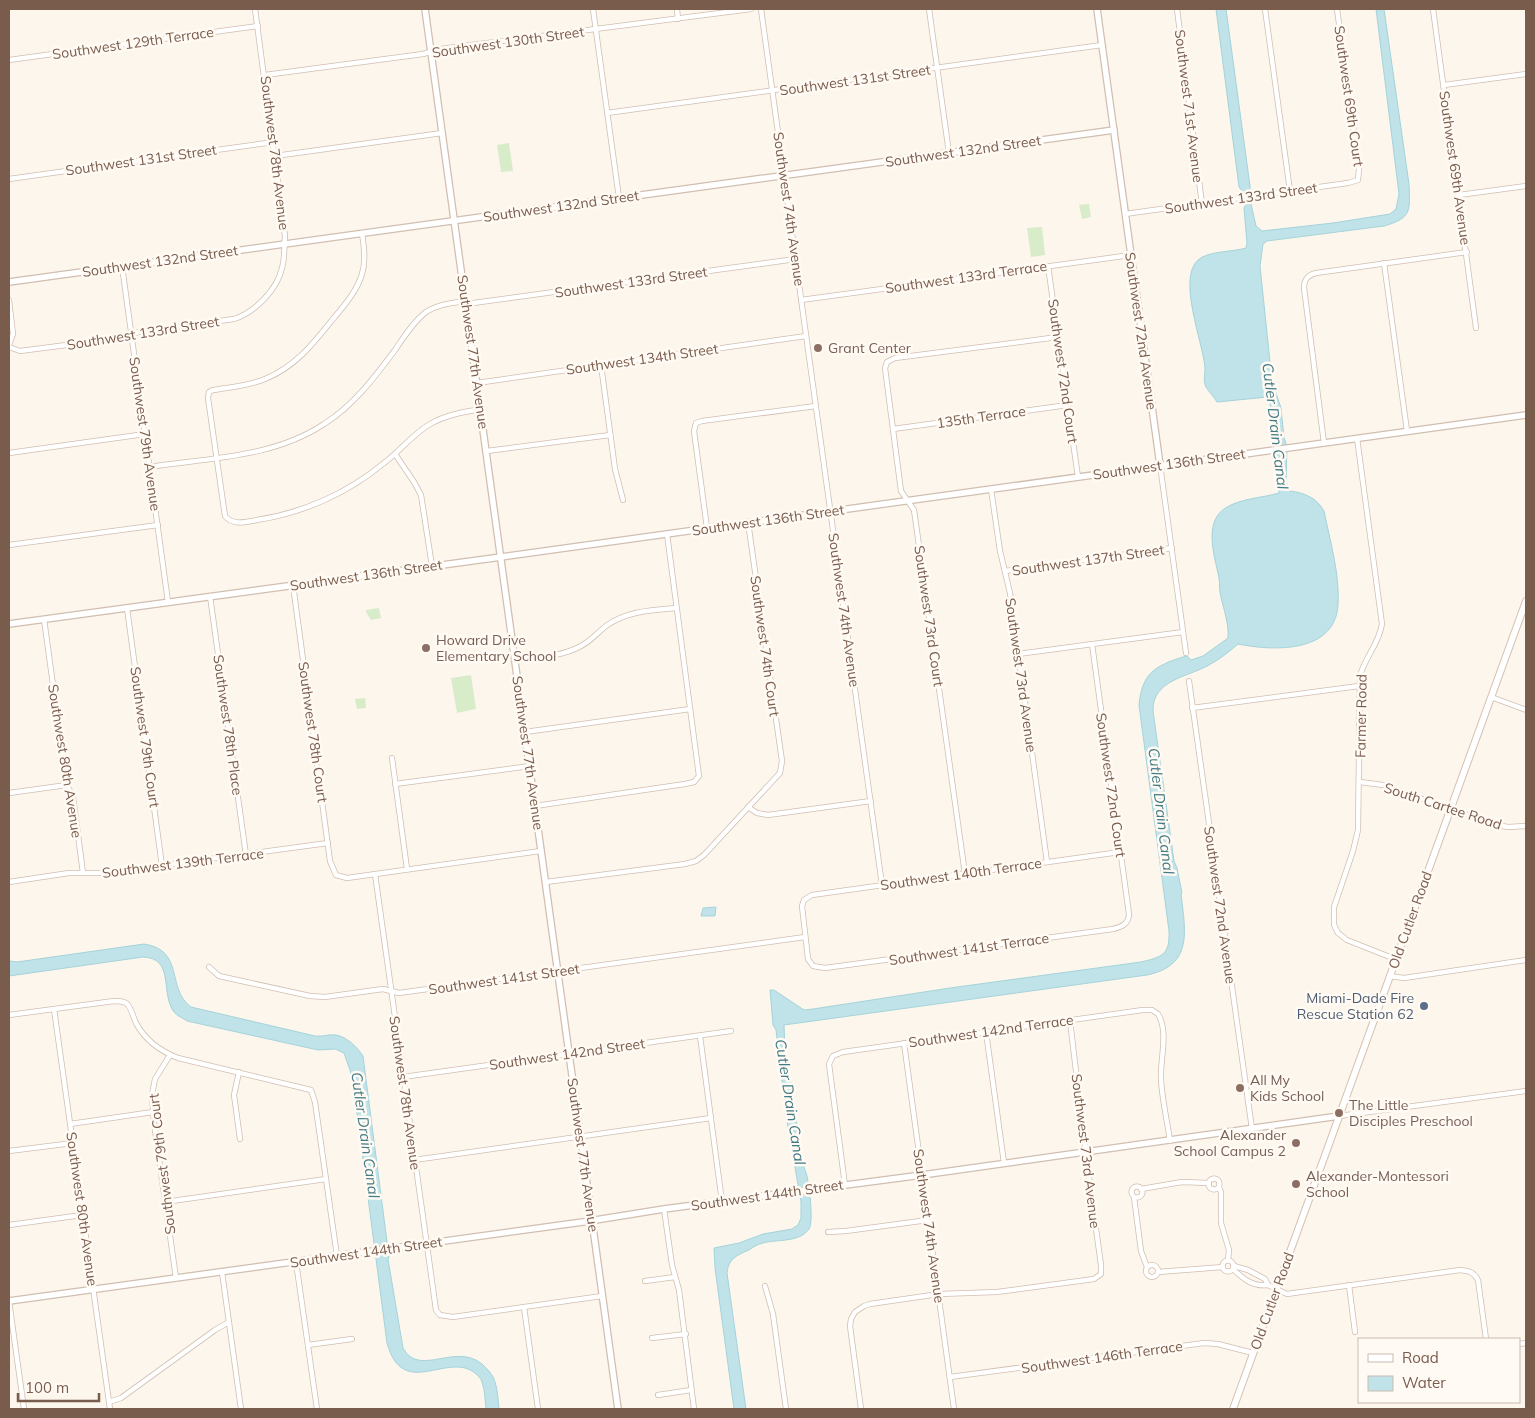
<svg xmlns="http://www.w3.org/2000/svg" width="1535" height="1418" font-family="Mulish,sans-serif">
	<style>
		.green { fill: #d8ecc9 }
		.water { fill: #bfe3e8; stroke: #a5d3da }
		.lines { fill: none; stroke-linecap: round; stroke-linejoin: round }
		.minor-casing { stroke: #d1beb0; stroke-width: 6 }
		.tertiary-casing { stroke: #d1beb0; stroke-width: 8 }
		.secondary-casing { stroke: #d6c0b0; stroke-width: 8 }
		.minor { stroke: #fff; stroke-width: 4.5 }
		.tertiary { stroke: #fff; stroke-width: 5.5 }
		.secondary { stroke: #fff; stroke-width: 6 }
		.education-dot { fill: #8d6e63; stroke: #fffaf3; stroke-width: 2 }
		.service-dot { fill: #5c6f8a; stroke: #fffaf3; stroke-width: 2 }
		.labels { text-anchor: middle; stroke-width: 5; stroke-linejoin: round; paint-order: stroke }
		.street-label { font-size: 14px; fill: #7a5c4d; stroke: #fffaf3 }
		.education-label { font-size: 14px; fill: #785e54; stroke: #fffaf3; text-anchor: start }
		.service-label { font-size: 14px; fill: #4e5e75; stroke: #fffaf3; text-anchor: end }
		.water-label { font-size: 15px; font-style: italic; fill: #437c86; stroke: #fffaf3 }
	</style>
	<rect width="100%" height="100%" fill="#fdf6ec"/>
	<g class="green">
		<path d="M509 143 513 171 501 172 497 145Z"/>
		<path d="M1089 204 1091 217 1082 219 1079 205Z"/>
		<path d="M1042 227 1045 255 1031 257 1027 228Z"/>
		<path d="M379 608 381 618 371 620 366 612V610Z"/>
		<path d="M471 675 476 709 457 713 451 678Z"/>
		<path d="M365 698 366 708 357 709 355 699Z"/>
	</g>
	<g class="water">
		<path d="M1216 9H1226L1250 186V190L1243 192 1239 187Z"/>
		<path d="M1376 9H1384L1409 184C1410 211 1412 218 1384 226L1267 241 1263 244 1260 266 1272 381 1281 408 1284 438 1287 446 1286 480 1288 489 1290 491C1305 493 1317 498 1324 511 1330 541 1340 574 1338 605 1335 654 1272 651 1238 644 1229 652 1220 659 1209 665 1188 677 1152 680 1153 711L1174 861 1177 868 1182 893H1181C1185 931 1194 965 1147 975L784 1025 785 1050 801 1150C799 1158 805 1168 807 1176 809 1185 814 1222 809 1229 799 1243 777 1239 763 1243 758 1244 753 1247 749 1250 737 1255 728 1259 727 1273L746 1409H734L715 1268 714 1248 739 1243 763 1234 792 1229 798 1225 801 1218V1202L786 1115 776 1030 773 1025 770 990H774L804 1010 813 1009 950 988 1141 962C1162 957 1170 955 1169 931L1139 705C1142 674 1154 666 1183 657L1187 656 1191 660 1203 656 1228 638C1229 624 1224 611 1221 597 1219 590 1220 584 1219 578 1215 557 1202 521 1227 507 1243 498 1262 498 1279 493L1275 437 1270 404 1268 397 1217 402C1214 397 1209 392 1206 387 1203 381 1205 374 1205 368 1203 342 1177 279 1198 260 1207 251 1233 252 1246 248L1247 243 1244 208 1246 204H1251L1256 226 1262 231 1333 223 1390 214 1396 209 1399 194Z"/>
		<path d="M716 907 715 916H701L703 908Z"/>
		<path d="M144 944C185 950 166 989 191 1007L315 1036C322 1037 329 1034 336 1035 347 1037 357 1047 363 1056L389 1257 388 1259 403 1348C420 1380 460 1337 487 1369 490 1372 494 1377 495 1382 498 1390 498 1401 499 1409H486C485 1401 485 1390 482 1382 481 1378 478 1376 475 1373 447 1351 403 1401 387 1343L355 1098 350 1070 344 1053 335 1049 318 1050 187 1021C183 1018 177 1016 174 1012 160 993 175 958 143 957L9 976V961L17 962Z"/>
	</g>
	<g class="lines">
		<g class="minor-casing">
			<g id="minor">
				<path d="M593 9 619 198"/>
				<path d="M677 9 678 19"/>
				<path d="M761 9 882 885"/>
				<path d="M929 9 949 153"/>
				<path d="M1177 9 1202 204"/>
				<path d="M1265 9 1290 191"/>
				<path d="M1433 9 1476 328"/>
				<path d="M9 60 258 26"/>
				<path d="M265 75 423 54 440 49 751 9"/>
				<path d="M1444 85 1526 74"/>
				<path d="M607 113 1102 45"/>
				<path d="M275 156 442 133"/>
				<path d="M9 179 274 142"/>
				<path d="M1459 195 1526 186"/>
				<path d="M1125 214 1348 183 1358 180 1359 169 1337 9"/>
				<path d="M362 233C364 247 366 261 362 274 357 291 344 306 333 319 313 344 295 367 265 379 248 386 230 387 213 390L209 392 208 398 225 516C233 526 246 522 257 520 303 513 348 493 384 463 400 451 413 434 430 424 446 415 463 412 481 409"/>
				<path d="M1384 263 1407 431"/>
				<path d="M122 266 168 602"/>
				<path d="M1048 266 1078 477"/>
				<path d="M9 300 13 334 9 345"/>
				<path d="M801 300 1131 255"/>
				<path d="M466 304 796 259"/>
				<path d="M9 347 20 351 121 338 139 332 234 319C255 312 277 290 282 268 285 258 284 247 285 236L255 9"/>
				<path d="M601 365 615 469 623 500"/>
				<path d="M477 383 806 336"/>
				<path d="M893 429 1068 405"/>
				<path d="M1357 438 1382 624C1379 644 1365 657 1360 676L1358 830 1353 851 1334 907V925L1338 933 1347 940 1395 959"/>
				<path d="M1324 443 1304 288C1304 279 1308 275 1316 273L1467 252"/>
				<path d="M487 451 610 435"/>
				<path d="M9 453 145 434"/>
				<path d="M395 454 414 482 421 495 432 566"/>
				<path d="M1160 465 1186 653"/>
				<path d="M149 467C208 458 273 458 324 424 354 405 374 378 395 350 404 337 413 322 426 312 438 304 452 303 466 301"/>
				<path d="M991 489 1000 551 1010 593 1047 862"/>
				<path d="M707 528 694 431 696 423 702 421 816 406"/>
				<path d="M9 545 158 525"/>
				<path d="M1005 571 1172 548"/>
				<path d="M293 585 330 861 336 875 347 878 541 851"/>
				<path d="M210 596 246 855"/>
				<path d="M127 608 162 866"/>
				<path d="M44 619 65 773 67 785 73 797 83 873"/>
				<path d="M1092 644 1129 914C1129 924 1121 927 1113 929L825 968 813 966 808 959 802 906 804 900 812 895 1120 852"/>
				<path d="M1018 654 1183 632"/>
				<path d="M515 660C537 657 560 657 579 647 590 642 597 633 606 626 626 611 653 610 676 608"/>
				<path d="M1189 681 1252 1129"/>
				<path d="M1491 697 1526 710"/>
				<path d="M1192 708 1359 686"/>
				<path d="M525 732 690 709"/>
				<path d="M392 758 407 869"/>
				<path d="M1360 782 1383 785 1496 825 1508 827 1526 826"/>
				<path d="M395 784 530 766"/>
				<path d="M9 793 67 785"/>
				<path d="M535 806 685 784 694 782 699 776 667 534"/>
				<path d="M748 807 757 813 768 815 871 801"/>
				<path d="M375 874 436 1310 440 1315 453 1317 602 1296"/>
				<path d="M965 874 914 510 901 491 885 368 887 362 895 358 1058 337"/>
				<path d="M9 882 69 873H106L328 843"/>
				<path d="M546 882 685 864 696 861 704 855 780 773 782 761 748 522"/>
				<path d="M209 967 219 976 310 996 325 997 383 989 399 993 805 937"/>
				<path d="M1389 976 1404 978 1526 960"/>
				<path d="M54 1009 110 1409"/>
				<path d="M9 1015 114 1001C119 1001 125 1001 128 1005 132 1010 133 1017 136 1023 145 1040 160 1051 178 1058L311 1090 315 1102 337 1256"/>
				<path d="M986 1032 1004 1163"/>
				<path d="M700 1036 722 1202"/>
				<path d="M904 1043 954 1409"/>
				<path d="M170 1055 155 1079 152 1095 154 1123 176 1278"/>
				<path d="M239 1072 234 1095 240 1139"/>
				<path d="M403 1077 731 1031"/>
				<path d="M1339 1116 1526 1091"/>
				<path d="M70 1124 153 1112"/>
				<path d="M9 1151 73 1143"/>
				<path d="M414 1160 711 1118"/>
				<circle cx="1214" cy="1184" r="5.5"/>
				<path d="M845 1185 829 1064 833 1056 843 1052 1143 1010H1152L1158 1014C1169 1032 1160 1058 1161 1079 1162 1099 1167 1120 1170 1141"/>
				<circle cx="1137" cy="1192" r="5.5"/>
				<path d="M1219 1187 1221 1192V1223L1229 1250 1228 1260"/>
				<path d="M1141 1189 1182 1182 1209 1183"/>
				<path d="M1134 1197 1141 1251 1147 1267"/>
				<path d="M165 1202 326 1179"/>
				<path d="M664 1209 672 1265 679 1290 694 1409"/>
				<path d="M9 1225 82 1215"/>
				<path d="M828 1232 846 1231 928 1220"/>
				<circle cx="1228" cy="1266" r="5.5"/>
				<path d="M296 1262 317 1409"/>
				<circle cx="1152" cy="1271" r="6"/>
				<path d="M1234 1266 1248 1270 1265 1279 1268 1285 1287 1294 1460 1270C1469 1271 1474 1272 1478 1280L1486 1339"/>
				<path d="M1233 1269C1243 1279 1253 1287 1268 1285"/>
				<path d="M222 1272 241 1409"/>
				<path d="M1158 1272 1223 1267"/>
				<path d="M645 1281 675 1277"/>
				<path d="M1349 1285 1355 1332"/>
				<path d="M765 1286 773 1314 786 1409"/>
				<path d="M9 1301 24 1409"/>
				<path d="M524 1307 538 1409"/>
				<path d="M652 1338 686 1334"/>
				<path d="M1519 1344 1526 1343"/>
				<path d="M308 1345 352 1339"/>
				<path d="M950 1377 1204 1343 1218 1344 1253 1353"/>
				<path d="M658 1395 691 1390"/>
				<path d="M109 1402 121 1398 215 1330 229 1322"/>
				<path d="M861 1409 850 1326 851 1319 855 1312 864 1306 870 1304 939 1294 997 1292 1094 1279 1101 1274V1265L1087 1163 1070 1021"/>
			</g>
		</g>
		<g class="tertiary-casing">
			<g id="tertiary">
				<path d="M425 9 618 1409"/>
				<path d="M1097 9 1160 465"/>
				<path d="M9 282 1114 130"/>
				<path d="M9 624 501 557 1526 415"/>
				<path d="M9 1301 583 1222 664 1209 922 1175 1339 1116"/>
			</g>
		</g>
		<g class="secondary-casing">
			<path id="secondary" d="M1233 1409 1526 601"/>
		</g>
		<use href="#minor" class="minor"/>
		<use href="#tertiary" class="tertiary"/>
		<use href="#secondary" class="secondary"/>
	</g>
	<g class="education-dot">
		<circle cx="818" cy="348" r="5"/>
		<circle cx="426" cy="648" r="5"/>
		<circle cx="1240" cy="1088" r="5"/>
		<circle cx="1339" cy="1113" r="5"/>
		<circle cx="1296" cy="1143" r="5"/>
		<circle cx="1296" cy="1184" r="5"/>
	</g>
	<circle class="service-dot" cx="1424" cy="1006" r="5"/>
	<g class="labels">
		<g class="street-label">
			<text transform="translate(508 42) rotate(-8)" y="5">Southwest 130th Street</text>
			<text transform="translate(133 43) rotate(-8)" y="5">Southwest 129th Terrace</text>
			<text transform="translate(855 80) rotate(-8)" y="5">Southwest 131st Street</text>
			<text transform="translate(1349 96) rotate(82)" y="5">Southwest 69th Court</text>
			<text transform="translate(1189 106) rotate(83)" y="5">Southwest 71st Avenue</text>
			<text transform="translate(963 151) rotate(-8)" y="5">Southwest 132nd Street</text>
			<text transform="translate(275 153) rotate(83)" y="5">Southwest 78th Avenue</text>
			<text transform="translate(141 160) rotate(-8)" y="5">Southwest 131st Street</text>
			<text transform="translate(1455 168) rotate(82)" y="5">Southwest 69th Avenue</text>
			<text transform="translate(1241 198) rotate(-8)" y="5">Southwest 133rd Street</text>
			<text transform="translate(561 206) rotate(-8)" y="5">Southwest 132nd Street</text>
			<text transform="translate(789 209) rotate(82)" y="5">Southwest 74th Avenue</text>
			<text transform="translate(160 261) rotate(-8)" y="5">Southwest 132nd Street</text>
			<text transform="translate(966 277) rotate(-8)" y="5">Southwest 133rd Terrace</text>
			<text transform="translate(631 282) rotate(-8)" y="5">Southwest 133rd Street</text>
			<text transform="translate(1141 331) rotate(82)" y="5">Southwest 72nd Avenue</text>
			<text transform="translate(143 333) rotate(-9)" y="5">Southwest 133rd Street</text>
			<text transform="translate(473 352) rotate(82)" y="5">Southwest 77th Avenue</text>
			<text transform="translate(642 359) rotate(-8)" y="5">Southwest 134th Street</text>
			<text transform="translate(1063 371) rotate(82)" y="5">Southwest 72nd Court</text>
			<text transform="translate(981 417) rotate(-8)" y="5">135th Terrace</text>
			<text transform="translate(145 434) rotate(82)" y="5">Southwest 79th Avenue</text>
			<text transform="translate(1169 464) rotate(-8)" y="5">Southwest 136th Street</text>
			<text transform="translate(768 520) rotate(-8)" y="5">Southwest 136th Street</text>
			<text transform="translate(1088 560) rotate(-8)" y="5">Southwest 137th Street</text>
			<text transform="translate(366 575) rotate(-8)" y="5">Southwest 136th Street</text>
			<text transform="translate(844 610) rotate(82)" y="5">Southwest 74th Avenue</text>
			<text transform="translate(929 616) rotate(82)" y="5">Southwest 73rd Court</text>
			<text transform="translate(765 646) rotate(82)" y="5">Southwest 74th Court</text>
			<text transform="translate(1021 675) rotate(82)" y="5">Southwest 73rd Avenue</text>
			<text transform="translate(1361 716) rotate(-89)" y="5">Farmer Road</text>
			<text transform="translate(228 725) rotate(82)" y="5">Southwest 78th Place</text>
			<text transform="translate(313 732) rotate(82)" y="5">Southwest 78th Court</text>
			<text transform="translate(145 737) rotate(82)" y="5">Southwest 79th Court</text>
			<text transform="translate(528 753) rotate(82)" y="5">Southwest 77th Avenue</text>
			<text transform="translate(65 761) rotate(81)" y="5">Southwest 80th Avenue</text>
			<text transform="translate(1111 785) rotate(82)" y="5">Southwest 72nd Court</text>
			<text transform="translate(1443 806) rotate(18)" y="5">South Cartee Road</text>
			<text transform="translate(183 863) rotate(-7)" y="5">Southwest 139th Terrace</text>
			<text transform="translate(961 874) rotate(-8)" y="5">Southwest 140th Terrace</text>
			<text transform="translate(1220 905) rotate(82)" y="5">Southwest 72nd Avenue</text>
			<text transform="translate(1410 920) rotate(-70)" y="5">Old Cutler Road</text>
			<text transform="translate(969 949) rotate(-8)" y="5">Southwest 141st Terrace</text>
			<text transform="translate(504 979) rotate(-8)" y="5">Southwest 141st Street</text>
			<text transform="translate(991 1031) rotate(-8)" y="5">Southwest 142nd Terrace</text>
			<text transform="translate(567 1054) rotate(-8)" y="5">Southwest 142nd Street</text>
			<text transform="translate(405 1093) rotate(82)" y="5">Southwest 78th Avenue</text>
			<text transform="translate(1086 1151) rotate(83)" y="5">Southwest 73rd Avenue</text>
			<text transform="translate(583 1155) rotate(82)" y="5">Southwest 77th Avenue</text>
			<text transform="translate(162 1164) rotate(-97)" y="5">Southwest 79th Court</text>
			<text transform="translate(767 1195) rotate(-8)" y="5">Southwest 144th Street</text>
			<text transform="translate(82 1209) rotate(82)" y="5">Southwest 80th Avenue</text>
			<text transform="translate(929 1226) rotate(82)" y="5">Southwest 74th Avenue</text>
			<text transform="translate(366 1252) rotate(-8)" y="5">Southwest 144th Street</text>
			<text transform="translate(1272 1301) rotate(-70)" y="5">Old Cutler Road</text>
			<text transform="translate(1102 1357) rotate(-8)" y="5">Southwest 146th Terrace</text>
		</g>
		<g class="education-label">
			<text x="828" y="353">Grant Center</text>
			<text x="436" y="645">Howard Drive<tspan x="436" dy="16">Elementary School</tspan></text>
			<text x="1250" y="1085">All My<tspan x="1250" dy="16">Kids School</tspan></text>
			<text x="1349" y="1110">The Little<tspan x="1349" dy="16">Disciples Preschool</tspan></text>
			<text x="1286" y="1140" text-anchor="end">Alexander<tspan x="1286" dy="16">School Campus 2</tspan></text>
			<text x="1306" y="1181">Alexander-Montessori<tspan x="1306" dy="16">School</tspan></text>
		</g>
		<g class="service-label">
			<text x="1414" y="1003">Miami-Dade Fire<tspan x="1414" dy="16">Rescue Station 62</tspan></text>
		</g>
		<g class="water-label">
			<text transform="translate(1275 426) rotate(83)" y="5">Cutler Drain Canal</text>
			<text transform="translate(1161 811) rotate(83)" y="5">Cutler Drain Canal</text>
			<text transform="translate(790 1102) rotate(81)" y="5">Cutler Drain Canal</text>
			<text transform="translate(365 1135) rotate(82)" y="5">Cutler Drain Canal</text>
		</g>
	</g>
	<rect width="1535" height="1418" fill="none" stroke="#7a5c4d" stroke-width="20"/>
	<rect x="1358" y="1338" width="162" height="65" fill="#fffaf3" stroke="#cabbb1"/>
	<rect x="1368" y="1354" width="25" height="8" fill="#ffffff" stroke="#cabbb1"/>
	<text x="1402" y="1363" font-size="15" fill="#7a5c4d">Road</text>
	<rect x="1368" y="1376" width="25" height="15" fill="#bfe3e8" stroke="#cabbb1"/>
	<text x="1402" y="1388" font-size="15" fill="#7a5c4d">Water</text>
	<path d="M18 1393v8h81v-8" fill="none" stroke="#7a5c4d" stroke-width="2.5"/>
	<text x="25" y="1393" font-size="15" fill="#7a5c4d" stroke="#fffaf3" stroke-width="4" paint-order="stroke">100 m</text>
</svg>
